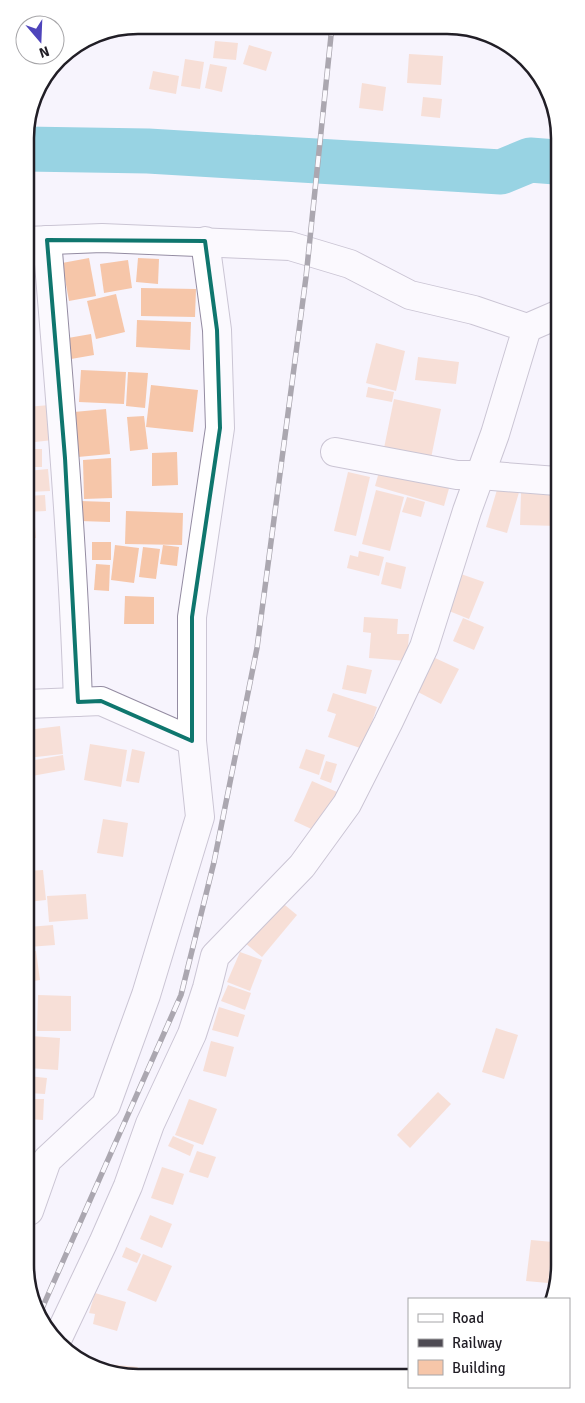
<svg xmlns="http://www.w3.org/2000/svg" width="585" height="1403" font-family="Signika,sans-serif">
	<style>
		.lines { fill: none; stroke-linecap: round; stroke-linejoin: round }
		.river { stroke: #25aac4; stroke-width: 45 }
		.building { fill: #f6c6a9 }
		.minor-casing { stroke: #948ca2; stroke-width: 30 }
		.minor { stroke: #fff; stroke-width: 28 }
		.rail-casing { stroke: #4e4b53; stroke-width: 5.5 }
		.rail { stroke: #fff; stroke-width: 4; stroke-dasharray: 11; stroke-linecap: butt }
		.marked { fill: none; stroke: #0f766e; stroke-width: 4; stroke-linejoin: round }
		.rim { fill: none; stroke: #211e26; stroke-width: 2.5 }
	</style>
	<rect width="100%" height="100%" fill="#f7f4fd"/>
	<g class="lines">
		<path class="river" d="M25 149 148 151 501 172 530 160 556 162"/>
	</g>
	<g class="building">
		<path d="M215 41 238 43 236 60 213 58Z"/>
		<path d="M249 45 272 52 266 71 243 64Z"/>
		<path d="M409 54 443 56 441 85 407 83Z"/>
		<path d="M185 59 204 62 200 89 181 86Z"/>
		<path d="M210 64 227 67 222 92 205 88Z"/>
		<path d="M153 71 179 76 176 94 149 89Z"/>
		<path d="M362 83 386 87 383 111 359 108Z"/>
		<path d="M423 97 442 99 440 118 421 116Z"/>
		<path d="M89 258 96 296 69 301 62 263Z"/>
		<path d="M138 258 159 259 158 284 136 282Z"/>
		<path d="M128 260 132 288 104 293 100 264Z"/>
		<path d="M26 268H32L35 303H26Z"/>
		<path d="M141 288 196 289 195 317 141 316Z"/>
		<path d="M116 294 125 332 96 339 87 301Z"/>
		<path d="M137 320 191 322 190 350 136 347Z"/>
		<path d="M91 334 94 355 71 359 68 338Z"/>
		<path d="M376 343 405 351 396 391 366 383Z"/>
		<path d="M418 357 459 362 456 384 415 380Z"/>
		<path d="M81 370 126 372 124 404 79 402Z"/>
		<path d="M128 372 148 373 145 408 126 406Z"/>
		<path d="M151 385 198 390 193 432 146 427Z"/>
		<path d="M368 387 394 392 392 402 366 397Z"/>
		<path d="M394 399 441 409 430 463 383 453Z"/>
		<path d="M50 405 53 440 26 443V407Z"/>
		<path d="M106 409 110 454 78 457 74 412Z"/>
		<path d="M144 416 148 449 130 451 127 417Z"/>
		<rect x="26" y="449" width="16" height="18"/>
		<path d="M177 452 178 485 152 486V453Z"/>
		<path d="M111 458 112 498 84 499 83 460Z"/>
		<path d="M381 465 450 485 444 506 375 486Z"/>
		<path d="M48 469 50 491 29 492 27 471Z"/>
		<path d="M348 472 370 477 356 536 334 531Z"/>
		<path d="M499 483 520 489 507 533 486 527Z"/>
		<path d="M376 490 404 497 390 551 362 544Z"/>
		<path d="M521 493 557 495 558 526 520 525Z"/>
		<path d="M45 495 46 511 26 512V496Z"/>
		<path d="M407 497 425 502 421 517 402 512Z"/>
		<path d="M80 501 110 502V522L80 521Z"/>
		<path d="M126 511 183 513 182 545 125 544Z"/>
		<path d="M26 515H34L36 538 26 539Z"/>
		<rect x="92" y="542" width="19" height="18"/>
		<path d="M115 545 139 548 134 583 111 580Z"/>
		<path d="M163 545 179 547 177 566 160 564Z"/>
		<path d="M143 547 160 549 156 579 139 577Z"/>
		<path d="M359 551 384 557 379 576 347 568 350 555 358 557Z"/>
		<path d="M386 562 406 567 401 589 381 584Z"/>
		<path d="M96 564 110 565 109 591 94 590Z"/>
		<path d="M458 573 484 582 469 619 444 609Z"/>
		<path d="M125 596 154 597V624H124Z"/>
		<path d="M364 617 398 619 397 634H409L407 661 369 658 371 633 363 632Z"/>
		<path d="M463 618 484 627 474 650 453 641Z"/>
		<path d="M435 658 459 669 441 704 418 692Z"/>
		<path d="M347 665 372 670 366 694 342 689Z"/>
		<path d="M333 693 377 707 363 749 328 737 336 714 327 711Z"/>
		<path d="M60 726 63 754 27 758V730Z"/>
		<path d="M90 744 127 750 121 787 84 780Z"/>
		<path d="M132 749 145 752 139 783 126 781Z"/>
		<path d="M306 749 325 755 319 775 299 768Z"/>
		<path d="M63 755 65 770 32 776 29 761Z"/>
		<path d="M326 761 337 764 331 783 320 779Z"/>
		<path d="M312 781 337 792 318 832 294 821Z"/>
		<path d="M103 819 128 823 123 857 97 853Z"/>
		<path d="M43 870 46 900 28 902 27 871Z"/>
		<path d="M86 894 88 919 49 922 47 896Z"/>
		<path d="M280 901 297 915 262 957 245 943Z"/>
		<path d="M53 925 55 945 28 947V927Z"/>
		<path d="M36 951 40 980 28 982V952Z"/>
		<path d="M240 952 262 960 250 991 227 982Z"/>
		<path d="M228 985 251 993 245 1010 221 1001Z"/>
		<path d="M38 995 71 996V1031H37Z"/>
		<path d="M28 997H35L34 1031H28Z"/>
		<path d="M219 1007 245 1015 238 1037 212 1030Z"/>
		<path d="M496 1028 518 1035 504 1079 482 1072Z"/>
		<path d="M30 1036 60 1038 58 1070 28 1068Z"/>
		<path d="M211 1041 234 1047 226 1077 203 1071Z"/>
		<path d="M28 1076 47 1078 45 1094 28 1093Z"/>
		<path d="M438 1092 451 1104 410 1148 397 1135Z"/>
		<path d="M28 1099H44L43 1120 28 1119Z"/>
		<path d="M189 1099 217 1109 203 1145 175 1135Z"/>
		<path d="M173 1136 194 1145 190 1156 168 1146Z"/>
		<path d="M197 1151 216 1157 208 1178 189 1172Z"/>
		<path d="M162 1167 184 1174 173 1205 151 1198Z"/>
		<path d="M150 1215 172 1224 162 1248 140 1239Z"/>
		<path d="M531 1240 553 1242 548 1283 526 1281Z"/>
		<path d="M126 1247 141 1254 137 1263 122 1257Z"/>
		<path d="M143 1254 172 1266 156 1302 127 1290Z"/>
		<path d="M95 1293 126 1302 117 1331 93 1324 95 1314 89 1313Z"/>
		<path d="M106 1364 138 1367 137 1376H116L106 1371Z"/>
	</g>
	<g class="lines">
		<g class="minor-casing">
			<g id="minor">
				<path d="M47 240C60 394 73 548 78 702"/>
				<path d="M26 241 102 238 290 246 350 264 410 295 474 310 527 328 495 434 467 511 424 647 388 723 347 804 302 866 215 956 207 988 192 1034 150 1124 128 1186 103 1243 57 1340"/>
				<path d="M527 328 557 315"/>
				<path d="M335 452 457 475H480L557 481"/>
				<path d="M27 704 101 701 192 741 200 817 146 995 106 1105 47 1160 29 1211"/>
				<path d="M192 741V617L220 428 217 330 205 241"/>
			</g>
		</g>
		<use href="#minor" class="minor"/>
		<g class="rail-casing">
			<path id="rail" d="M40 1313 181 995 214 862 257 648 306 277 332 26"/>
		</g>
		<use href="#rail" class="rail"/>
	</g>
	<path d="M0 0H585V1403H0ZM47 240 205 241 217 330 220 428 192 617V741L101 701 78 702 65 458Z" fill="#f7f4fd" fill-opacity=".55" fill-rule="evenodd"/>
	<path class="marked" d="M47 240 205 241 217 330 220 428 192 617V741L101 701 78 702 65 458Z"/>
	<path d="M0 0H585V1403H0ZM138 34H447A104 104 0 0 1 551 138V1265A104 104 0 0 1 447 1369H138A104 104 0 0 1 34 1265V138A104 104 0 0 1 138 34Z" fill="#fff" fill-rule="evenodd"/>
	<path class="rim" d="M138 34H447A104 104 0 0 1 551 138V1265A104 104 0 0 1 447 1369H138A104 104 0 0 1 34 1265V138A104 104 0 0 1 138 34Z"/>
	<rect x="408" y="1298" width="162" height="90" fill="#ffffff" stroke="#a6a5a8"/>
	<rect x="418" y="1314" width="25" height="8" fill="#ffffff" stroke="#a6a5a8"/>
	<text x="452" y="1323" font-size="15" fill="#211e26">Road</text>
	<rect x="418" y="1339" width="25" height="8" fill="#4e4b53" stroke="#a6a5a8"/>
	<text x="452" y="1348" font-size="15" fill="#211e26">Railway</text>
	<rect x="418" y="1360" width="25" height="15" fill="#f6c6a9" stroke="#a6a5a8"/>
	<text x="452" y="1373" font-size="15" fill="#211e26">Building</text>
	<g transform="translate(40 40) rotate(161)"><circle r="24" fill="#ffffff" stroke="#a6a5a8"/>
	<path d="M0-4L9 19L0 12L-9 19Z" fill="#4e44bb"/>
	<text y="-8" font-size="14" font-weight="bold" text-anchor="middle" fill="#211e26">N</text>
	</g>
</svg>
